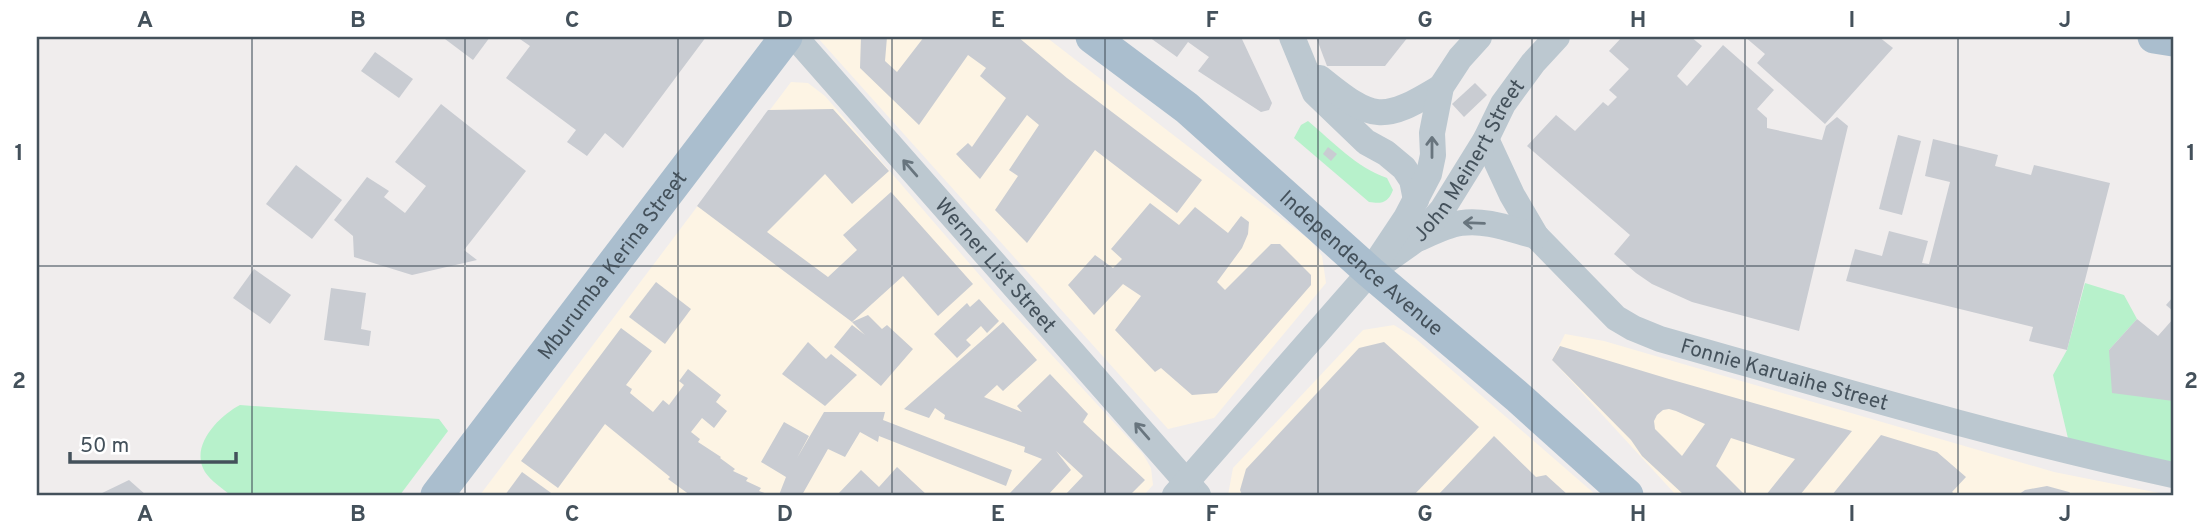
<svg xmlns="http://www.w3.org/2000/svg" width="2210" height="532" font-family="Overpass,sans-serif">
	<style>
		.commercial { fill: #fdf4e4 }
		.green { fill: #b7f1cb }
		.building { fill: #c9ccd2; fill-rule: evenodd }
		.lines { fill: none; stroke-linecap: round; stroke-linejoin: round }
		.minor { stroke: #bcc8d0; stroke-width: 26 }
		.major { stroke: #aabece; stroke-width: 33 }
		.oneway { stroke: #68757e }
		.grid { fill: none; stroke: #44515b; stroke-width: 2; stroke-opacity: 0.55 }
		.labels { text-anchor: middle; stroke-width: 7; stroke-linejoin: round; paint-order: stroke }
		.street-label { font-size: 21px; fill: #44515b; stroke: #fff }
		.neatline { fill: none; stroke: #44515b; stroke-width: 2.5 }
		.grid-label { font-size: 23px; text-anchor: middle; font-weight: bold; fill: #44515b }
	</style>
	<rect width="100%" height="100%" fill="#f0eded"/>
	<g class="commercial">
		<path d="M817 37H1046L1311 241 1322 256 1326 283 1214 418 1168 429Z"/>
		<path d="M791 82 808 83 825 96 1001 300 1143 454 1151 468 1153 485 1144 495H480Z"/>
		<path d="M1394 325 1416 339 1596 495H1228L1233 468 1363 330Z"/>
		<path d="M1565 334 1604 341 2054 472 2169 495H1676L1552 360Z"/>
	</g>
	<g class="green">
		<path d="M1308 121C1333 142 1356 167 1387 178L1393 190C1388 203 1382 204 1369 202L1294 138 1301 125Z"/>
		<path d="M2085 283 2124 295 2137 319 2109 350 2172 401 2173 475 2071 451 2053 375 2067 350Z"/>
		<path d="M240 405 439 419 448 431 400 495H230C222 488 211 481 205 472 189 446 219 416 240 405Z"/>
	</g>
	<g class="building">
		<path d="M447 37H490L473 60 445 39Z"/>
		<path d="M517 37H706L623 148 605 133 587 156 567 142 576 130 506 78 530 46Z"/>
		<path d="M861 37H887L885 61 897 72 924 37H1018L1067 78 1202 180 1177 213 1095 150 1027 243 995 210 1018 176 1009 170 1039 125 1027 115 980 179 956 154 968 143 972 147 1006 98 980 76 986 68 968 55 919 125 860 68Z"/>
		<path d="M1149 37H1241L1272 103 1269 110 1261 112 1198 71 1209 57 1188 42 1177 57Z"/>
		<path d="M1316 37H1408L1385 66H1327Z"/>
		<path d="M1622 37H1691L1702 46 1677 76 1687 86 1723 45 1774 90 1757 109 1767 118V128L1822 140 1826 126 1837 117 1848 126 1799 331 1692 302 1652 284 1636 273 1614 254 1630 235 1527 146 1556 115 1575 131 1603 102 1608 106 1617 97 1609 90 1629 69 1609 51Z"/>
		<path d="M1745 37H1879L1893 48 1825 124 1757 63 1765 54Z"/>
		<path d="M375 52 413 79 399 98 361 71Z"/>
		<path d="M1475 83 1487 95 1464 117 1452 104Z"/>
		<path d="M441 104 526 171 464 250 477 260 412 275 354 257 353 236 334 220 367 177 389 191 384 197 405 213 426 186 395 162Z"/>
		<path d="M833 109 889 171 852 204 825 174 767 232 828 277 857 250 843 235 891 192 973 284 938 316 903 276 852 322 697 206 768 110Z"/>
		<path d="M1898 135 1921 141 1902 215 1879 209Z"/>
		<path d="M1933 139 1998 155 1995 166 2031 175 2034 165 2110 183 2067 350 2029 341 2033 327 1846 281 1855 249 1882 256 1889 231 1928 241 1922 263 1929 264 1950 182 1925 176Z"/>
		<path d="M1328 147 1337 154 1331 161 1323 154Z"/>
		<path d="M296 165 342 200 312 239 266 204Z"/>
		<path d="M1150 203 1179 225 1195 207 1228 233 1241 216 1249 222 1248 234 1242 248 1217 282 1225 290 1271 244H1280L1311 275V285L1217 393 1192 395 1161 368 1155 372 1115 330 1141 296 1123 284 1094 315 1068 285 1095 255 1113 268 1122 259 1111 249Z"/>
		<path d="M254 269 291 295 270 324 233 298Z"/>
		<path d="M656 282 691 309 665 344 629 317Z"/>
		<path d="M331 288 366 293 361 329 371 331 369 346 324 340Z"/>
		<path d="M2173 297V311L2166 305Z"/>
		<path d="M979 299 999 321 987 333 981 326 966 340 971 345 957 358 934 334 967 303 970 307Z"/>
		<path d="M868 315 882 329 887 325 913 349 881 386 834 347 852 325 865 335 852 322Z"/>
		<path d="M2137 319 2158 336 2173 319V401L2112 393 2109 350Z"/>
		<path d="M1003 322 1037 360 1003 391 997 385 984 397 1022 412 1017 406 1050 374 1088 414 1083 422 1145 480 1130 495H1065L1083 476 1056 451 1071 470 1048 495H1015L1010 493 1042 459 1024 452 1025 447 944 419 945 415 935 408 929 418 904 409Z"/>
		<path d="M621 328 652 351 626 385 632 389 630 393 653 412 663 400 669 405 684 385 679 381 688 369 721 395 716 402 727 411 714 428 702 418 691 432 700 439 698 442 721 457 720 458 735 469 733 471 748 478 746 481 761 488 759 491 770 495H690L668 479 670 477 605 424 558 488 521 461Z"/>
		<path d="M808 342 826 359 831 354 857 375 825 406 782 374Z"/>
		<path d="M1384 342 1479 427 1414 495H1242L1240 490 1246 469 1359 348Z"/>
		<path d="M1560 346 1669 379 1852 431 1800 495H1766L1795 459 1731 438 1716 466 1745 495H1684L1642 456 1631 440 1552 360ZM1669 409 1676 411 1705 424 1682 456 1655 429 1654 421 1657 415 1663 410Z"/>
		<path d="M824 412H885L883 420 1012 470 1006 486 879 436 878 442 860 432 845 457 828 449 802 495H779L786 477 761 462 784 422 809 436 797 458Z"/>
		<path d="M1881 435 1937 452 1966 477 1952 492 1956 495H1832Z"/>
		<path d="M1494 436 1536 477 1546 475 1568 495H1438Z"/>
		<path d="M897 467 927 495H837L861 470 879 487Z"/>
		<path d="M522 472 554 495H505Z"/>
		<path d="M129 480 146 495H98Z"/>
		<path d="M2047 486 2069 492 2073 495H2018L2025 490Z"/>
	</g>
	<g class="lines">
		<g class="minor">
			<path id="s1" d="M795 37 1198 495"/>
			<path d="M1292 37 1315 93 1366 142 1386 153 1404 168 1412 180 1416 200"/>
			<path d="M1320 78C1373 121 1382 123 1441 87"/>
			<path id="s2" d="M1486 139 1512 195 1536 236 1616 318 1633 328 1660 339C1830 387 2000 438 2173 475"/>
			<path d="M1420 238C1433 232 1447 225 1461 223 1486 219 1512 230 1536 236"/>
			<path id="s3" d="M1383 263 1414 241 1442 210 1486 139 1503 104 1533 63 1557 37"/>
			<path d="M1175 495 1370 272 1406 218 1429 174 1433 155 1432 133 1441 87 1460 58 1479 37"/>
		</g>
		<g class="major">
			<path id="s4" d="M1092 37 1187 108 1370 272 1519 398 1627 495"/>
			<path d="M2154 37 2173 40"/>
			<path id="s5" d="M437 495 786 37"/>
		</g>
	</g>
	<defs><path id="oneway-shaft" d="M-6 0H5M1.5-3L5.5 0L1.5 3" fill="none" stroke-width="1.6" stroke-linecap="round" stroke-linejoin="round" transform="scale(1.75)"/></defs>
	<g class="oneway">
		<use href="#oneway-shaft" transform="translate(1432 147) rotate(-90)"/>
		<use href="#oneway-shaft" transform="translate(910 168) rotate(-131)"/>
		<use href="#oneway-shaft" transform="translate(1474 223) rotate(-178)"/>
		<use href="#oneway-shaft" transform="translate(1142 431) rotate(-131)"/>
	</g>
	<path class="grid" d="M252 37V495M465 37V495M678 37V495M892 37V495M1105 37V495M1318 37V495M1532 37V495M1745 37V495M1958 37V495M37 266H2173"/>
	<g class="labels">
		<g class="street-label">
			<text dy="7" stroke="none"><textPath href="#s3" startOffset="136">John Meinert Street</textPath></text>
			<text dy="7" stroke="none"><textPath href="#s4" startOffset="352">Independence Avenue</textPath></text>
			<text dy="7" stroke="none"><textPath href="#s5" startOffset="289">Mburumba Kerina Street</textPath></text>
			<text dy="7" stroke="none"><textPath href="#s1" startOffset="304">Werner List Street</textPath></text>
			<text dy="7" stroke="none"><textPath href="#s2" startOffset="402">Fonnie Karuaihe Street</textPath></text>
		</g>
	</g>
	<rect width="2210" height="532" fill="none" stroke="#ffffff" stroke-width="77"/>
	<path d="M70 452v10h166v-10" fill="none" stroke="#44515b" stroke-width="3.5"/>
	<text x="80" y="452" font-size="21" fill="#44515b" stroke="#ffffff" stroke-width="5" paint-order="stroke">50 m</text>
	<rect x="38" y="38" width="2134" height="456" class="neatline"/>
	<g class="grid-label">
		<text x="145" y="27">A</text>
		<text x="358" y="27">B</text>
		<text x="572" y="27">C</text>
		<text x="785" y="27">D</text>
		<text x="998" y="27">E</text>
		<text x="1212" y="27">F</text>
		<text x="1425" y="27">G</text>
		<text x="1638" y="27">H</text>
		<text x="1852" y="27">I</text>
		<text x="2065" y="27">J</text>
		<text x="19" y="160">1</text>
		<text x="2191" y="160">1</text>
		<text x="19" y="388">2</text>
		<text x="2191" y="388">2</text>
		<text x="145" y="521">A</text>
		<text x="358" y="521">B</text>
		<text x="572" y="521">C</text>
		<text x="785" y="521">D</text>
		<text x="998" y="521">E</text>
		<text x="1212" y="521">F</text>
		<text x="1425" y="521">G</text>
		<text x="1638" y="521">H</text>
		<text x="1852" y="521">I</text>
		<text x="2065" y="521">J</text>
	</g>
</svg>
